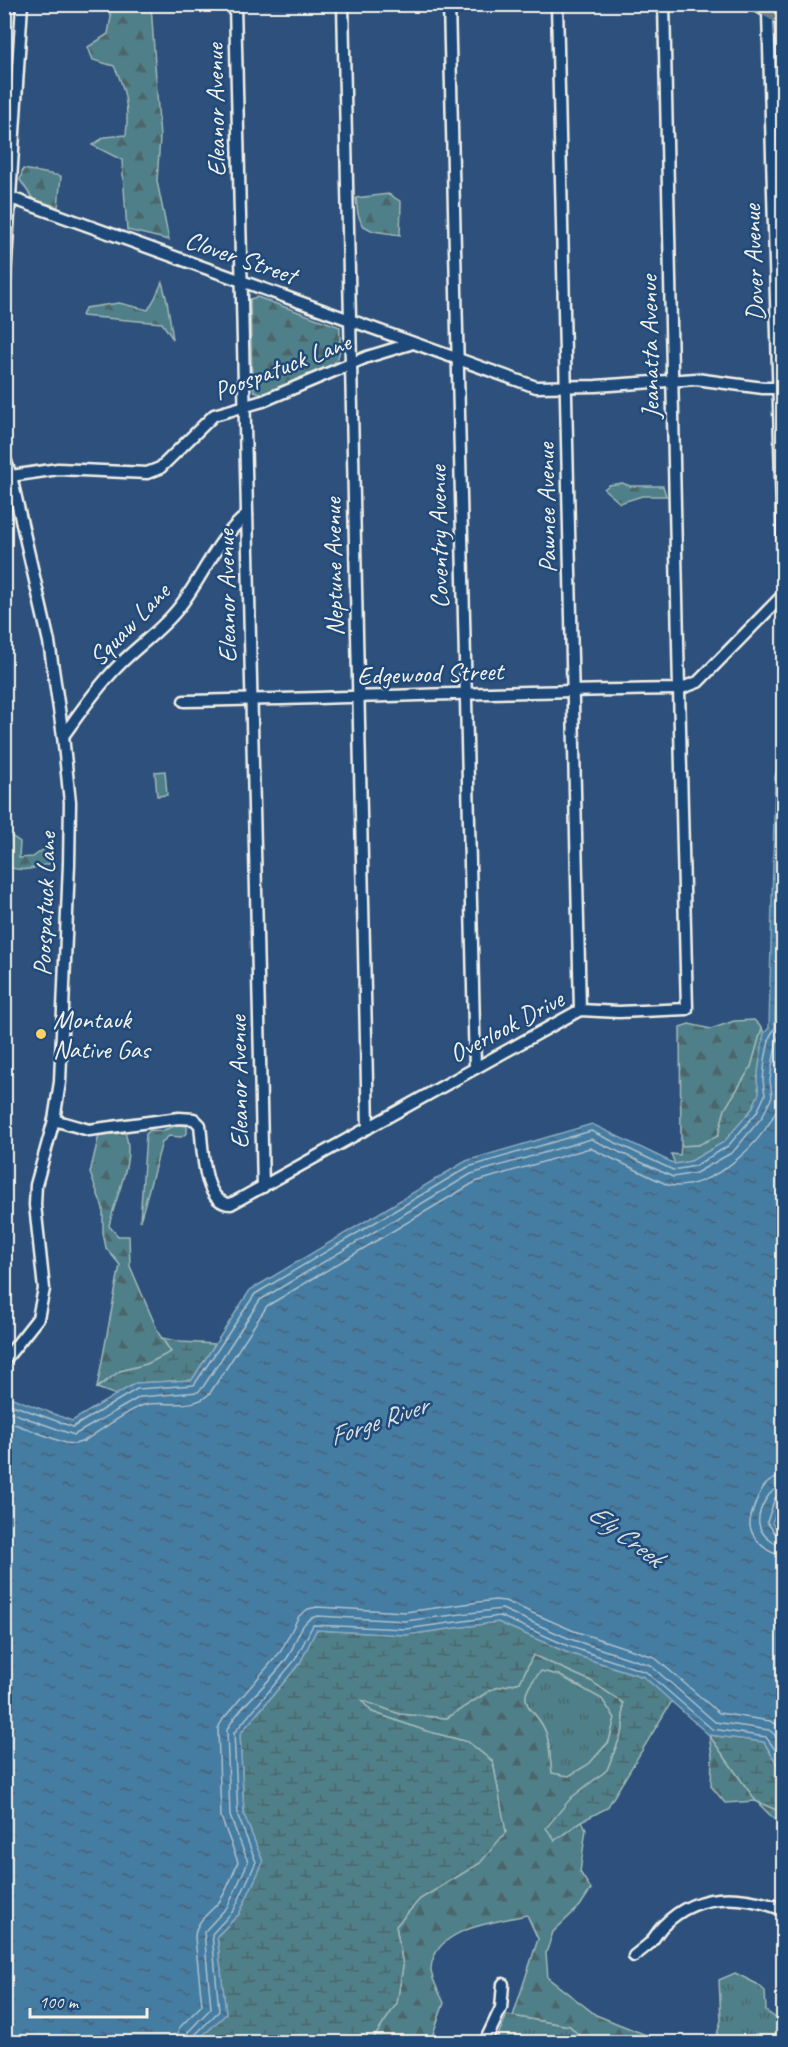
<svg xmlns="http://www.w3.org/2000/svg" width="788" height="2047" font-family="Caveat,sans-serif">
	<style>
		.grass { fill: url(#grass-tufts); stroke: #a2b8b8; stroke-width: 1.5 }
		.forest { fill: url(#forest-firs); stroke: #a2b8b8; stroke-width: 1.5; fill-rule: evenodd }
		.wetland { fill: url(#wetland-marsh); stroke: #a2b8b8; stroke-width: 1.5 }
		.pitch { fill: #4f7f89; stroke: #a2b8b8; stroke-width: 1.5 }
		.water { fill: url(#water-ripples); stroke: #8baabe; stroke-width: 1.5 }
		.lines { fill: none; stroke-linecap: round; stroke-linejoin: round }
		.shore { stroke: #aec2cc; stroke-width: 1.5 }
		.minor-casing { stroke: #f4f1e8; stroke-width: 15 }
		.major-casing { stroke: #f4f1e8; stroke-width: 18 }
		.minor { stroke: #1f4a7a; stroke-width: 10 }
		.major { stroke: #6d7d84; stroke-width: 14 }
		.poi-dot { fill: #ffd166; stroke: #1f4a7a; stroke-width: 2 }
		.labels { text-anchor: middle; stroke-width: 5; stroke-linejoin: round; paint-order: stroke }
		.street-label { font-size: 26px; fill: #f4f1e8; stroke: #1f4a7a }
		.poi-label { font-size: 26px; fill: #f4f1e8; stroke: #1f4a7a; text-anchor: start }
		.water-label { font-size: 27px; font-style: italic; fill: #dadfde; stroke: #1f4a7a }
	</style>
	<defs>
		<pattern id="grass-tufts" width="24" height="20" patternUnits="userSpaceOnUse" patternTransform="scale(1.5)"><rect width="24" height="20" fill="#4f7f89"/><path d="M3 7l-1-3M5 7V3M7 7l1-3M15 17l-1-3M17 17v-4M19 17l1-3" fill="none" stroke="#4c666b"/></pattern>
		<pattern id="forest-firs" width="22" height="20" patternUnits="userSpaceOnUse" patternTransform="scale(1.5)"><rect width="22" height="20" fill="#4f7f89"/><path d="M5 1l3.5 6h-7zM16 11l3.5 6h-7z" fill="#4c666b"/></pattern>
		<pattern id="wetland-marsh" width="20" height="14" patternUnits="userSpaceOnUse" patternTransform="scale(1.5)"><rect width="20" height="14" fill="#4f7f89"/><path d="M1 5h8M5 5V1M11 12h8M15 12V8" fill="none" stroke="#4c666b"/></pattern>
		<pattern id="water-ripples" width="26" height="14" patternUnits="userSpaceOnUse" patternTransform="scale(1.5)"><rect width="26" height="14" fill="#457ba2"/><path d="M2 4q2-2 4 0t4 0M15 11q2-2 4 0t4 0" fill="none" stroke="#476479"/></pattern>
	</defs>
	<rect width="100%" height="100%" fill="#2d517c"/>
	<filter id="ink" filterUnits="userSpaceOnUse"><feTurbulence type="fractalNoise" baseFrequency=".0167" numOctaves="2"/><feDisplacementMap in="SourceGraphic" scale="12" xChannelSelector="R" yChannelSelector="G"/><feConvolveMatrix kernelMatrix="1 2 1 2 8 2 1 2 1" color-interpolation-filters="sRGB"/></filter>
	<g filter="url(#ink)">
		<g class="grass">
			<path d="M541 1671 559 1675 602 1699 615 1718 609 1741 589 1764 569 1776 552 1774C550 1761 550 1748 547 1736 539 1705 507 1708 541 1671Z"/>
			<path d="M735 1973 757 1984 765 1991 766 2011 783 2023V2036L776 2035 766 2042H715L721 2020 719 1980Z"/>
			<path d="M507 2015 570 2026 585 2042H495Z"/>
		</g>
		<g class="forest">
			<path d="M108 5H151L160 138 157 181 169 240 127 230 122 160 92 145 105 137 126 135C129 112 125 87 114 66L93 60 88 47 108 34 111 17Z"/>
			<path d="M23 169 61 176 58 207 33 199 20 180Z"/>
			<path d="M389 194 401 202 400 235 373 231 362 225 358 214 356 198Z"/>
			<path d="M162 282 167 301 173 339 162 323 82 316 85 308 119 303 148 310 155 298Z"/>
			<path d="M257 297 340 327C339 344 344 356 330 367L262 394 254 391 252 380 250 299Z"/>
			<path d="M622 483 630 486H663L666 496H642L620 503 604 489 609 485Z"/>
			<path d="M4 836H11L20 842 19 858 33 857 48 846 53 855 54 862C40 867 17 875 5 864Z"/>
			<path d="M754 1020 762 1028 751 1067 725 1109 718 1136 698 1145 681 1146 680 1027 689 1024 711 1029 734 1021Z"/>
			<path d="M178 1125 187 1126V1133L181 1137 169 1136 162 1142 140 1221 146 1134 150 1130 161 1131Z"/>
			<path d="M125 1133C136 1158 114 1200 109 1226L118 1236H129L130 1266 159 1334 171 1352 147 1364 120 1371 97 1388 120 1265 106 1248 103 1233V1208L90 1173 99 1135Z"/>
			<path d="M533 1655 591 1681 623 1703V1730L607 1770 571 1798 555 1840 582 1821 586 1829 580 1872 591 1889 580 1906 553 1932 546 1953 548 1978 596 2015 656 2039 681 2042H585L570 2026 513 2016 538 1939 527 1915C496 1922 435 1927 431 1968 430 1978 440 1993 444 2003L430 2042H371L397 2003 403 1966 396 1926 420 1899 480 1863 499 1795 493 1762 468 1742 426 1731 372 1712 359 1699 400 1714 447 1718 492 1689 520 1682ZM541 1671 559 1675 602 1699 615 1718 609 1742 589 1764 569 1776 552 1773C550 1761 550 1747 547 1736 539 1706 507 1708 541 1671Z"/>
			<path d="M709 1735 756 1801 783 1813V1828L756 1801 725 1803 711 1786 712 1756Z"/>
		</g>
		<g class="wetland">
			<path d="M762 1028 764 1033 757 1080 759 1093 752 1109 724 1142 691 1161 675 1164 671 1154 680 1155 681 1146 698 1145 718 1136 725 1109 751 1067Z"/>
			<path d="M162 1338 181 1342 215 1344 192 1380 136 1383 116 1395 97 1388 120 1371 147 1364 171 1352Z"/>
			<path d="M498 1622 566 1652 644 1677 672 1701 607 1808 582 1821 555 1840 546 1828 571 1798 607 1770 623 1730V1703L591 1681 533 1655 520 1682 492 1689 447 1718 400 1714 361 1700 372 1712 426 1731 468 1742 493 1762 506 1832 480 1863 420 1899 396 1926 403 1966 397 2003 371 2042H196L226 2014 217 1936 239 1914 263 1862 244 1815 240 1734 300 1663 316 1630 406 1635Z"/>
			<path d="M709 1735 764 1742 783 1774V1813L756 1801Z"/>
		</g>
		<path class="pitch" d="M165 771 167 795 157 796 155 772Z"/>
		<path class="water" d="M783 744 784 1493 772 1523 784 1535 783 1774 764 1742 709 1735 644 1677 566 1652 498 1622 406 1635 316 1630 300 1663 240 1734 244 1815 263 1862 239 1914 217 1936 226 2014 196 2042H5V1395L72 1421 136 1383 192 1380 250 1290 262 1283 466 1161 592 1124 675 1164 691 1161 724 1142 752 1109 759 1093 757 1080 764 1033 769 1028 775 777Z"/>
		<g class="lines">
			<g class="shore">
				<path d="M4 1402 73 1427 137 1389 194 1385 255 1294 468 1167 591 1131 673 1170 695 1166 728 1146 757 1112 765 1095 763 1080 765 1060 770 1036 775 1028 781 778 784 767"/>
				<path d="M4 1410 74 1435 140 1397 198 1392 203 1387 260 1300 471 1174 591 1139 673 1177 696 1173 733 1152 762 1117 772 1097 770 1080 773 1061 777 1040 783 1028 784 961"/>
				<path d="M4 1420 65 1443 75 1444 84 1441C97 1433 131 1408 144 1405 165 1400 194 1411 210 1393L267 1306 475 1182 590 1148 668 1185C710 1194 770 1138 780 1100 782 1093 780 1088 780 1081 779 1072 782 1062 784 1053"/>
				<path d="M784 1477C766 1478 761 1489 755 1504 753 1511 749 1518 750 1526 753 1541 769 1555 784 1555"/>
				<path d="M784 1486C769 1487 757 1511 759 1524 761 1535 773 1545 784 1546"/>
				<path d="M784 1494 775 1498 767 1522 777 1536 784 1538"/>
				<path d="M176 2042 179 2028 202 2005 195 1938C195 1921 209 1914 219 1902 227 1891 233 1874 238 1862L221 1817 218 1728 223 1719 281 1651 299 1616 308 1609 317 1607 405 1612 495 1600 505 1601 574 1631 654 1657 719 1713 770 1721 778 1725 784 1731"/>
				<path d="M185 2042 188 2032 211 2008 204 1932 228 1906 248 1862 230 1816 227 1730C239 1705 274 1680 289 1655 297 1642 300 1618 318 1616L405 1621 502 1609 570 1639 650 1665 715 1722 769 1730 774 1734 784 1748"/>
				<path d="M192 2042 194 2036 219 2011 212 1934 234 1910 256 1862 238 1816 234 1733 295 1660 313 1625 406 1629 500 1616 568 1646 646 1672 712 1729 766 1737 784 1762"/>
			</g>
			<g class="minor-casing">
				<g id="minor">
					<path d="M235 4 263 1187"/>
					<path d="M343 4 368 1128"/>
					<path d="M449 4 475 1068"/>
					<path d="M557 4 580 1010"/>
					<path d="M768 11 784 587"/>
					<path d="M11 198 536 387 596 386 696 379 763 388H784"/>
					<path d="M4 294 22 4"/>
					<path d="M4 456 11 476 49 642 63 736 70 802 69 864 60 1082 54 1120 36 1185 35 1205 44 1289 38 1318 4 1361"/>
					<path d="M11 476 58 469 147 473 160 468 214 415 263 401 367 357 410 344"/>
					<path d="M184 701C349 698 514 691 679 689L664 4"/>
					<path d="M63 736C81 711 99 685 120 664 139 645 160 631 177 610 202 580 215 540 247 515"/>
					<path d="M54 1120 89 1130 179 1118 194 1119 200 1125C203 1147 202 1204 231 1204L580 1010 619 1012 687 1009 679 689 698 682 784 594"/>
					<path d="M634 1956C639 1952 644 1948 649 1944 654 1939 658 1931 663 1926 697 1891 742 1894 784 1910"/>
					<path d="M485 2042 501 2008 503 1984"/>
				</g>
			</g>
			<g class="major-casing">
				<path id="major" d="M757 4 784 19"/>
			</g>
			<use href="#minor" class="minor"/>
			<use href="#major" class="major"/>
		</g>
	</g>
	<circle class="poi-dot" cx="41" cy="1034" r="6"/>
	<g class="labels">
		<g class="street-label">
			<text transform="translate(215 110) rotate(-91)" y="9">Eleanor Avenue</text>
			<text transform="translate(241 257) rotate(19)" y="9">Clover Street</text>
			<text transform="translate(753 263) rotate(-92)" y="9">Dover Avenue</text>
			<text transform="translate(649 347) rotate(-91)" y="9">Jeanatta Avenue</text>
			<text transform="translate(282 366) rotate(-21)" y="9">Poospatuck Lane</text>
			<text transform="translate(546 508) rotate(-91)" y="9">Pawnee Avenue</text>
			<text transform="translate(438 537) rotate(-91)" y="9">Coventry Avenue</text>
			<text transform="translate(333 567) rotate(-91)" y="9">Neptune Avenue</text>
			<text transform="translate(226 596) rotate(-91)" y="9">Eleanor Avenue</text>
			<text transform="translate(129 624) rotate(-46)" y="9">Squaw Lane</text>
			<text transform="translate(430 673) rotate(-2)" y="9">Edgewood Street</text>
			<text transform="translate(44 904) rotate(-88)" y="9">Poospatuck Lane</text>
			<text transform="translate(506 1026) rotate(-28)" y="9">Overlook Drive</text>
			<text transform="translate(238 1082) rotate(-91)" y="9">Eleanor Avenue</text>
		</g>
		<g class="poi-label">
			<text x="53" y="1028">Montauk<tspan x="53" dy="30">Native Gas</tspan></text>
		</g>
		<g class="water-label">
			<text transform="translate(378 1421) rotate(-19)" y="9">Forge River</text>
			<text transform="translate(626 1535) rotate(37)" y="9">Ely Creek</text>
		</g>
	</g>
	<rect width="788" height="2047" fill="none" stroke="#1f4a7a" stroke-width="24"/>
	<rect x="12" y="12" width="764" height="2023" fill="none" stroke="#f4f1e8" stroke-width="2" filter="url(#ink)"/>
	<path d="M30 2008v9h117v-9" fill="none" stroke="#f4f1e8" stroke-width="3"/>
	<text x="39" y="2008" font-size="18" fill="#f4f1e8" stroke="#1f4a7a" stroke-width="4.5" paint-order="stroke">100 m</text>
</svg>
